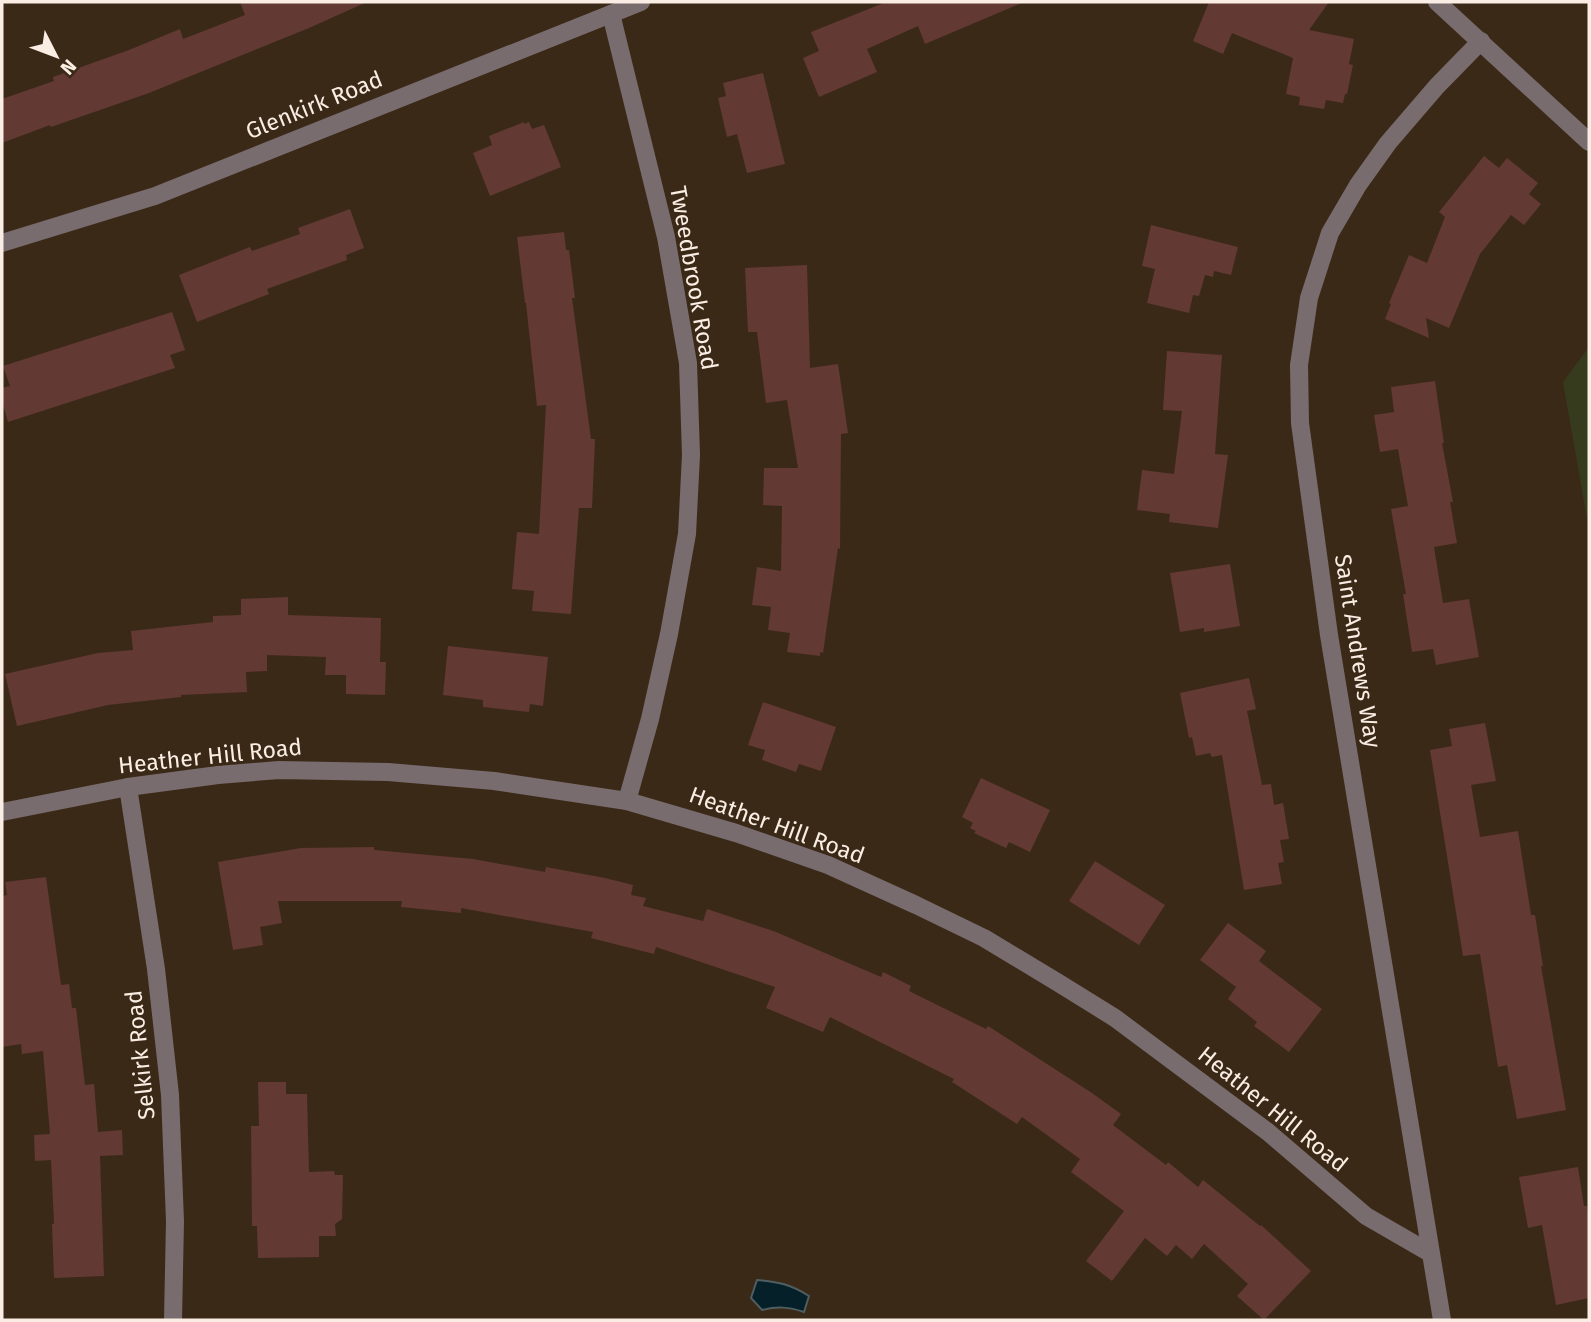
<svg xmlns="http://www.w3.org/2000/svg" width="1591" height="1322" font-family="'Fira Sans',sans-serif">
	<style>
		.green { fill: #373b1d }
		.water { fill: #052029; stroke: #4e5e61; stroke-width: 2 }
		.building { fill: #623933 }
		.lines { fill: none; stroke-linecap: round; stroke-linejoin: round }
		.minor { stroke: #796c6e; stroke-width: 18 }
		.labels { text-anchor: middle; stroke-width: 5; stroke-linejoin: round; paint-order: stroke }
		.street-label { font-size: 23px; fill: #faeee4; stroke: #3b2918 }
	</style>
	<rect width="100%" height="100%" fill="#3b2918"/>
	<path class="green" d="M1589 347V530L1563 382Z"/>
	<path class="water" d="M757 1280C779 1282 790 1284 809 1296L804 1312C789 1307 778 1306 762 1310L751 1298Z"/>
	<g class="building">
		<path d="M240 2H367L309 28 149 93 51 127 50 125 2 143V99L54 81 53 77 129 50 180 29 183 39 245 15Z"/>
		<path d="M886 2H1024L925 44 918 26 867 49 877 72 819 97 803 58 819 51 811 32Z"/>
		<path d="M1209 2H1329L1309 30 1354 39 1349 64 1353 65 1347 94H1345L1343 103 1326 100 1324 109 1299 105 1300 97 1286 94 1293 58 1232 33 1223 54 1193 41Z"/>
		<path d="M763 73 785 164 747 173 737 134 727 137 718 98 726 96 723 83Z"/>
		<path d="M524 122V124L529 122 532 129 544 125 561 167 490 196 473 153 492 145 489 136Z"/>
		<path d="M1484 156 1499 168 1507 158 1538 183 1529 194 1541 204 1524 225 1511 215 1480 254 1449 328 1426 318 1429 338 1385 319 1391 304 1389 303 1409 255 1427 263 1445 217 1439 212Z"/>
		<path d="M350 209 364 248 346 255 347 260 267 289 269 294 197 322 179 275 250 247 252 251 300 234 298 228Z"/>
		<path d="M1151 225 1238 247 1231 275 1214 271 1213 277 1205 275 1199 296 1193 295 1189 313 1147 303 1155 269 1142 266Z"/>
		<path d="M564 232 566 250H569L575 298H572L591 439H595L592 508H579L571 614 532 611 534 591 512 589 517 532 539 534 546 405 537 406 526 303H525L517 237Z"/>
		<path d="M807 265 810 368 838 364 848 433 841 434 840 549 838 548 823 653 820 652V656L787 652 790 633 768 630 771 607 752 605 757 567 781 571 782 506 763 505 764 468H798L787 400 766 403 757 332H748L745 268Z"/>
		<path d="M172 312 185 350 170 355 175 368 8 422 2 401V388L10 386 3 366Z"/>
		<path d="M1167 351 1222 355 1215 454 1228 455 1218 528 1169 522 1170 514 1137 510 1142 470 1174 474 1182 411 1163 410Z"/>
		<path d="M1435 381 1444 443H1442L1453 502H1450L1457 543 1434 547 1443 603 1469 599 1479 657 1436 665 1433 649 1412 652 1403 594H1406L1391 509 1408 506 1398 449 1380 452 1374 415 1394 412 1391 387Z"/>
		<path d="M1230 564 1240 626 1204 632V628L1180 632 1170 573Z"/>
		<path d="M288 597V615L381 618 380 662H386L385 695 346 694V675H325L326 657 267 655V671L246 672 247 692 181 695V697L108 705 17 726 5 674 98 653 133 650 131 631 213 622V616L241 615V599Z"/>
		<path d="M448 646 548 657 543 706 530 704 529 712 483 707V700L443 695Z"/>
		<path d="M1249 678 1256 709 1247 711 1262 785 1271 784 1274 805 1283 803 1289 839 1280 840 1284 862 1278 863 1282 884 1244 890 1222 755 1212 757 1210 753 1196 756 1192 737 1189 738 1180 693Z"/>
		<path d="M763 702 836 727 821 771 799 764 796 772 762 760 765 750 748 745Z"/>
		<path d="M1485 723 1496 781 1471 785 1480 837 1518 831 1531 915H1535L1543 966H1541L1566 1110 1517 1119 1507 1065 1498 1067 1480 954 1463 956 1430 750 1452 746 1449 729Z"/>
		<path d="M981 778 1050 810 1030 852 1009 842 1006 848 974 833 976 831 970 828 973 823 962 817Z"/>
		<path d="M374 847V850L473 859 545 872 546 867 605 878 633 885 631 895 646 898 643 906 703 921 707 909 776 932 881 977 883 972 911 986 909 991 986 1029 988 1026 1092 1093 1121 1114 1113 1125 1166 1165 1168 1162 1198 1187 1203 1180 1260 1226 1261 1225 1311 1271 1264 1320 1237 1296 1248 1284 1204 1244 1192 1259 1176 1245 1167 1256 1145 1238 1112 1281 1086 1261 1124 1211 1071 1172 1080 1159 1022 1117 1017 1124 952 1082 954 1079 830 1017 823 1032 766 1008 775 987 656 947 654 954 591 938 593 932 461 908V913L401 907 402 901H278L282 923 260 927 263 945 233 950 218 862 301 848Z"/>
		<path d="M1095 861 1165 905 1139 945 1069 901Z"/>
		<path d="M46 877 61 985 69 984 72 1008H76L85 1085 94 1084 98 1132 122 1130 123 1155 100 1156 104 1276 54 1278 52 1224H54L51 1160 35 1161 34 1135 50 1134 43 1051 22 1054 21 1044 2 1047V896L7 895 5 882Z"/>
		<path d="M1228 923 1266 951 1259 961 1322 1009 1289 1052 1254 1026 1257 1022 1228 999 1236 987 1200 960Z"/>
		<path d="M258 1082H286V1094H307L309 1172 334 1171 335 1175H343L342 1219 335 1224 336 1236H319V1257L258 1258 257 1226H252L251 1126H259Z"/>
		<path d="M1578 1167 1584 1206H1587L1589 1221V1298L1556 1305 1542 1225 1528 1228 1519 1177Z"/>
	</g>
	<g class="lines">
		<g class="minor">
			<path d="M1437 2 1589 142"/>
			<path d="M611 14 666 237 688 363 691 455 687 534 669 634 650 719 627 801"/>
			<path d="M2 243 155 196 641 2"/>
			<path d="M128 787 156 969 170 1095 175 1221 173 1320"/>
			<path d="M2 812 128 787 218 775 279 770 388 772 494 781 627 801 736 833 828 865 916 905 984 938 1057 982 1115 1018 1268 1132 1366 1216 1430 1253"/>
			<path d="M1442 1320 1329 635 1300 423 1299 365 1309 298 1330 233 1358 185 1388 143 1437 86 1481 41"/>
		</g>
	</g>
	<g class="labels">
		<g class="street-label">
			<text transform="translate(314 105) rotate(-22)" y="8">Glenkirk Road</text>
			<text transform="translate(694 278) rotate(80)" y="8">Tweedbrook Road</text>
			<text transform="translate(1358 651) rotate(81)" y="8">Saint Andrews Way</text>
			<text transform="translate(210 756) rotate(-6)" y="8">Heather Hill Road</text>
			<text transform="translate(777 825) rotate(20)" y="8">Heather Hill Road</text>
			<text transform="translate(140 1055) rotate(-96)" y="8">Selkirk Road</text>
			<text transform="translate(1273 1109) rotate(39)" y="8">Heather Hill Road</text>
		</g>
	</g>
	<rect width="1591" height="1322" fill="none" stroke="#faeee4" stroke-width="7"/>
	<g transform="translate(56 56) rotate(132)" stroke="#3b2918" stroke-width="5" paint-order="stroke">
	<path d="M0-5L12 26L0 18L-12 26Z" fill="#faeee4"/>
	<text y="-10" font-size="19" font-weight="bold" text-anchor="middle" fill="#faeee4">N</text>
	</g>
</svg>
